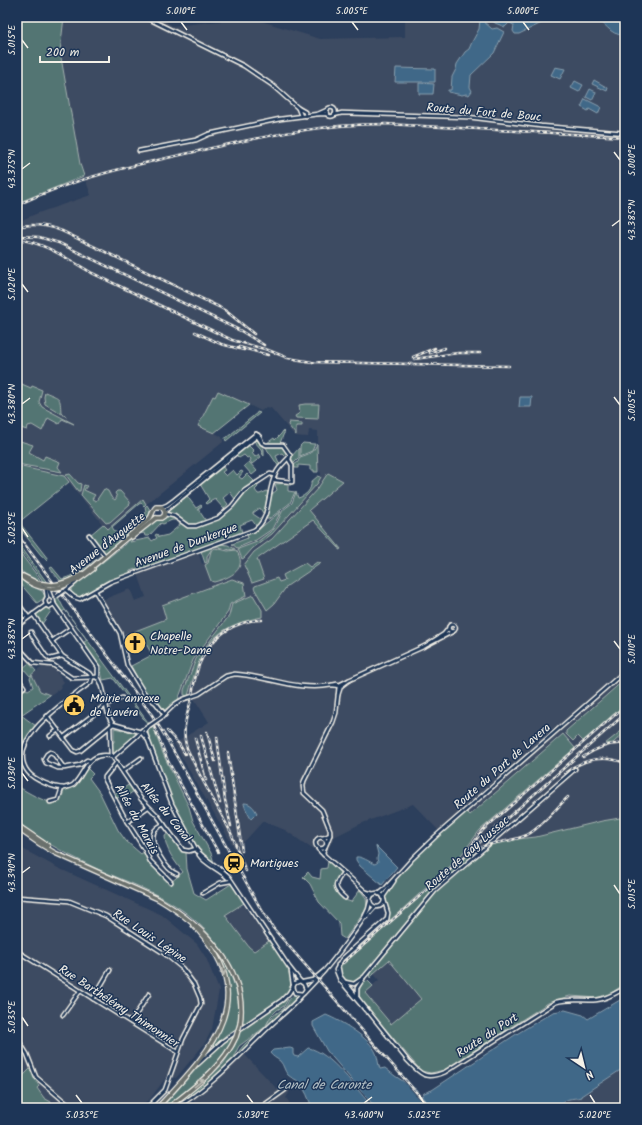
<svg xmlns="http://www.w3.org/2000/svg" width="642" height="1125" font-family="Kalam,sans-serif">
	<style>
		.built { fill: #3e4b62 }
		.green { fill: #537473; stroke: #a4b2ae }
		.water { fill: #406888; stroke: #889fae }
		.pier { fill: #2c3f5c }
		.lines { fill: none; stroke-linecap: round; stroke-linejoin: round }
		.minor-casing { stroke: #f4f1e8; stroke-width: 5.5 }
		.major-casing { stroke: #f4f1e8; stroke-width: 6 }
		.minor { stroke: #1d3557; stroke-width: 2.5 }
		.major { stroke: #6b706d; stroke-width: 3.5 }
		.rail-casing { stroke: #f4f1e8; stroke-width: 2.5 }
		.rail { stroke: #1d3557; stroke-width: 1; stroke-dasharray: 3; stroke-linecap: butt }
		.minor-bridge-casing { stroke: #f4f1e8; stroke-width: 5.5; stroke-linecap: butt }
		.major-bridge-casing { stroke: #f4f1e8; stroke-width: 6; stroke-linecap: butt }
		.minor-bridge { stroke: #1d3557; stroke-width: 2.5 }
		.major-bridge { stroke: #6b706d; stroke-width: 3.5 }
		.oneway { stroke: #bdbdb7 }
		.ticks { fill: none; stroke: #f4f1e8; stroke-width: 1.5 }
		.labels { text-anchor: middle; stroke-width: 3; stroke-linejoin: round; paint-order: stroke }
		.street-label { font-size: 12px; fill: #f4f1e8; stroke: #1d3557 }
		.poi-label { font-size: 12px; fill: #f4f1e8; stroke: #1d3557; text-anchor: start }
		.water-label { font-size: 13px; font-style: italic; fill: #b5c1c6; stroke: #1d3557 }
		.neatline { fill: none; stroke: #f4f1e8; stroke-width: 1.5 }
		.ticks-label { font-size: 10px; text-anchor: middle; fill: #f4f1e8 }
	</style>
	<rect width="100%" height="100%" fill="#2c3f5c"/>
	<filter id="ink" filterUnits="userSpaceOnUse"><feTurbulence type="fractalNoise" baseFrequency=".025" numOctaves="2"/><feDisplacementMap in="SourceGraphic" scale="8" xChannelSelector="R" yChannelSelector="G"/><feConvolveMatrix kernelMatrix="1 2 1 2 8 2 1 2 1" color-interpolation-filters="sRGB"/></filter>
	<g filter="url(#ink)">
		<g class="built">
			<path d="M64 17H159L172 26 251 18 320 39 405 37V17H490L514 26 519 34 554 17H576L593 18 603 24 609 30 617 35H625L624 41 625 42V837L471 864 413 804 360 824 334 837 326 855 311 848 285 830 263 821 243 843 240 858 174 744 209 722 193 697 180 693 177 701 164 710 142 687 131 666 152 655 141 634 132 638 123 634 116 622V620L114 619 102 600 130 589 135 601 146 597 138 574 198 552 202 564 205 563 202 550 220 544 230 546 232 544 248 538 247 535 258 530 281 511 287 516 321 477V473L319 470H318V431L309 430 308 437 295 436 271 408 266 407 261 411 249 405 215 433 222 437 223 442 149 502 146 504 142 500 107 530 64 476 17 466V222L38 213 91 195 80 164 60 52Z"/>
			<path d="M49 666 51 669 53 667 64 682 61 685 62 687 50 695 40 691 32 675 42 667Z"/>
			<path d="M17 846 58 868 162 915 197 944 206 958 219 990 212 1029 205 1043 176 1078 167 1076 150 1099 137 1108H63L51 1107 47 1108H29L23 1102 35 1078 30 1069 18 1081 17 1080Z"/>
			<path d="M242 904 269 942 254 951 249 947 225 914Z"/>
			<path d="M389 960 421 999 391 1024 365 992 379 980 373 973Z"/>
			<path d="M245 1055 277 1089 283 1084 288 1086 290 1091 286 1098 293 1108H190L195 1105 193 1099Z"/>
			<path d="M625 1067V1108H559L564 1102 572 1097 577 1098 581 1096Z"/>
		</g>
		<g class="green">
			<path d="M17 17H64L60 52 80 164 84 176 17 203Z"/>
			<path d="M17 382 31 388 32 386 42 390 39 402 42 407 74 424 62 419 59 424 48 418 42 431 32 425 28 426 27 430 17 427Z"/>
			<path d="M218 391 249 405 214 433 198 426 213 396 215 397Z"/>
			<path d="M45 392C61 399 60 396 61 413L67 417 45 404 44 397Z"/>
			<path d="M305 404H319L318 419 296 418 295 416 300 413 299 405Z"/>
			<path d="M257 412 260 413 226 441 225 438H226L257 413Z"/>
			<path d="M289 422 302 423V426H296V435L288 425Z"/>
			<path d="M283 431 285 433H284L280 443H267L274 438 275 440 281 434Z"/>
			<path d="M17 440 33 445 29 452 43 460 45 456 60 462 58 467 62 472 17 464Z"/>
			<path d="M254 440H257L264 449V456L263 455 261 449 254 441 248 445 254 451 252 453 255 457 259 454 261 457 252 464 250 461 251 459 249 457 247 458 244 455 239 458 236 455Z"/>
			<path d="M303 443 314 444H315L312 451 300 456V446Z"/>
			<path d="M317 444 318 472H314V470H310V466L298 465V468H295L294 465 298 462 300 457C309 454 313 453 317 444Z"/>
			<path d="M266 447H282L287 453 284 455 282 453 276 456 280 465 279 467 269 452 268 451Z"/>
			<path d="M299 448V458L294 463 291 457Z"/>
			<path d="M249 462 257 471 252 475 244 466Z"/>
			<path d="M17 466 64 476 69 482 19 522 48 559 47 560 41 555 17 525Z"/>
			<path d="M222 466 225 470 222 472 226 476 233 470 237 475 241 471 243 472 239 477 242 479 247 474 254 481 240 493 235 499 230 492 223 498 228 504 224 509 215 499 206 504 205 503 209 499 200 484Z"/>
			<path d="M328 473 343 481 309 510 341 549 339 550V548L313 520 257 559 264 579 252 583 244 565 254 552 272 539 318 488Z"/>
			<path d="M70 474 78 483 81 484 80 491H78L66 475Z"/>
			<path d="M318 476 321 477 317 484 272 534 253 548 244 558 242 559 238 549 257 542 274 529 283 510 292 503 296 492 298 498C306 496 312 489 311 482Z"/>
			<path d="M255 483 258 487 255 490 258 494H260L267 491 268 492 264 515 260 508 253 513V514L262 520 257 527 252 520 240 525 242 533 141 569 138 568 130 571 129 574 114 580 98 587 82 597 78 598 71 593V589L73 586 155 520H162L168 515 174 517 178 520H172L163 524 161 523 149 536H145L144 533 139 534 130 542 150 538 152 541 157 538 155 535 157 534 159 537 168 535 180 525 179 523 180 522C191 534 214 523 225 514 232 509 236 501 241 495 245 490 251 487 255 483Z"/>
			<path d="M291 483V485H288V491L295 492 290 503 269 519H266V516L270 492 272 494 277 490 275 484Z"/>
			<path d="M84 485 87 486 84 490 95 495 92 499 96 501 104 489 108 491 111 497 115 500 117 497 115 493 117 491H120L130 502V504L110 522 106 523 81 495Z"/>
			<path d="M187 496 196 508 201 505 202 506 198 509 206 521C183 529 186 520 168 512V510Z"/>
			<path d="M143 499 146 504 144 506 141 503 139 504 112 527 118 536V543L105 554 90 535 103 524 108 529Z"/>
			<path d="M147 505 150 510 149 517 122 540C119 529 124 529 132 523L135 524 145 517 146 511 145 507Z"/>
			<path d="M281 511 272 529 256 540 237 548 232 544 248 538 247 535 258 530Z"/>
			<path d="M17 541 48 584H44L41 578 17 546Z"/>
			<path d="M220 544 228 545 235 549C228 552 220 545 213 547L207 556V562L205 563 201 551Z"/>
			<path d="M215 548 228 551 236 550C249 569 230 578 214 582L211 581 205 565 208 563 211 551Z"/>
			<path d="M17 549 39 578 41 583 27 576 17 567Z"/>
			<path d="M100 556 101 558 78 576 62 583 50 568 52 567 62 579C77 575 88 566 100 556Z"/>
			<path d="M317 562 321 563 287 586 274 604 267 610 254 588 255 586 277 578 279 582 285 580 283 575 305 563 310 567Z"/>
			<path d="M17 575 31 586 42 591 45 596 43 599 37 603 17 580Z"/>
			<path d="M232 579 244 583 246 596 230 604 228 612 193 660 178 700 166 709 163 710C159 704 154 701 149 697 141 689 137 676 131 666L152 655 141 634 132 638 125 635 166 619 162 605Z"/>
			<path d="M253 595 262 610V617C210 627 201 648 188 696L184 695V690L196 659 229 616 232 604Z"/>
			<path d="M58 597 63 607 150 725H148L146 722 113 678 103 680 101 672 102 666 98 665 83 643 87 640 65 610 62 612 56 603V600Z"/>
			<path d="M44 607 50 609 51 611 42 624 35 614Z"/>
			<path d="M29 663 36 671 30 676 23 668Z"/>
			<path d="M32 675 40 691 50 695 21 715 36 726 23 742 20 755 17 757V703L20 701 17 695 26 689 28 690 33 687 30 678Z"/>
			<path d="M625 679V704L583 741 578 736 573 741 566 734V731Z"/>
			<path d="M152 725 164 756 189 807 193 821 211 853 214 863 200 853 197 848 174 805 150 740C148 734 147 729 152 725Z"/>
			<path d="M114 728 136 733 134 737 114 754 112 753V743L114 742Z"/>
			<path d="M625 728V732L613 743 605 744Z"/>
			<path d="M563 734 575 748 480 830 458 859 388 922C393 912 382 904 386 895 389 886 398 878 404 871 423 849 444 830 466 811L470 815Z"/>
			<path d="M86 767 93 774 89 778 100 793 118 830 126 841 141 854 145 851 151 865 170 883 183 872C175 862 165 849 165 836L169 833 186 852 187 869 194 893 206 900 231 884 244 903 225 915 249 947 254 951 269 941C275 949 292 970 292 980 291 986 287 994 282 998L242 1025C251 980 213 929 176 906 154 892 129 882 104 872 74 858 44 843 17 822V786C26 791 50 807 59 801 62 798 63 794 64 790L73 787Z"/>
			<path d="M130 784 134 791 127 796 125 793 116 799 114 794Z"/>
			<path d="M620 818H625V984L608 995 598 998 570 996 559 999 548 1003 444 1070 431 1073 421 1071 362 1001C357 994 359 990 363 982L368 981 373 986 365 993 391 1024 421 999 389 960 374 973V974L370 978 369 973 436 892 492 844 518 839 536 837 602 821Z"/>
			<path d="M473 851 475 854 431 893 362 977C349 988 335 978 341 963L343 964Z"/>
			<path d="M328 861 341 874C332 890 334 885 342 899L351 902 360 890 366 898 367 908 345 939 340 936 339 923 319 902 310 884 303 877 308 872 312 877 320 879 321 869 327 868Z"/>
			<path d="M216 950C233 974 243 999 237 1028L226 1035 214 1046 213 1045C226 1022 232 997 224 970 222 964 218 957 216 950Z"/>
			<path d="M295 995 298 996 266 1027C269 1017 276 1014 284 1008 289 1003 287 999 295 995Z"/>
			<path d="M288 999 284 1006 277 1010 271 1016 265 1027 239 1046 235 1054V1057C216 1074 197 1095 174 1107L208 1078 223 1064 235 1045 240 1030Z"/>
			<path d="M263 1029H264L237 1056C239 1046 255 1036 263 1029Z"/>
			<path d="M235 1033C226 1065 190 1088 166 1108H161C187 1081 205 1055 235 1033Z"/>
			<path d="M30 1069 39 1086 37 1088 44 1098 51 1102 50 1106 45 1108H17V1080L18 1081Z"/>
		</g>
		<g class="water">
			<path d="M482 17H486L482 20 492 29 497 28 504 32 494 53 471 75 470 87 472 91 469 95 466 94 462 95 448 92V90H451L452 77 456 69 457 64 465 52 469 49 472 42 479 29 480 20Z"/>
			<path d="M488 17H554L519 34H515L513 31 514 25 509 23 505 27 495 23Z"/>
			<path d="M576 17H625V35C608 36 607 21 592 18 587 17 581 17 576 17Z"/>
			<path d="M555 67 565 69 560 79 551 75Z"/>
			<path d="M396 68 435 69V82H395Z"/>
			<path d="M594 80 608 88 607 91 592 84Z"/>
			<path d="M575 81 583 85 579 92 571 88Z"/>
			<path d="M419 83 434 84 433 94H419Z"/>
			<path d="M590 89 596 92 592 100 586 97Z"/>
			<path d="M585 99 601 107 598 114 589 109 588 111 581 107Z"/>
			<path d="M520 397H532L531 407H519Z"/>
			<path d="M244 803C251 803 254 808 257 813L251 819C249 815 244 807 244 803Z"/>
			<path d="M376 846 397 867 382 885 360 866 356 860V857C362 856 369 862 375 864L378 862 377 859 378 854Z"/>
			<path d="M625 997V1067L581 1096V1097C571 1100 566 1096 559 1108H376L327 1051 313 1026V1022L326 1015C341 1021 370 1038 376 1053 378 1058 378 1064 380 1069L385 1068 395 1076 417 1090V1094L422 1096 424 1093 432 1090 515 1035 553 1012 565 1010 583 1015 588 1019Z"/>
			<path d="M290 1048 293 1049V1054L294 1056 298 1057 308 1048C330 1051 358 1091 373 1108H312C309 1099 305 1089 299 1082 296 1079 291 1078 288 1075 284 1071 284 1065 280 1061 276 1058 273 1057 270 1053L273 1050Z"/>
		</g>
		<path class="pier" d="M399 1076 409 1082 431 1108H427Z"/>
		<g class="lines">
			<g class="minor-casing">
				<g id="minor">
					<path d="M145 17 244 66 272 85 298 108"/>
					<circle cx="331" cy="112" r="4.5"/>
					<path d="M327 110 318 114H328"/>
					<path d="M334 115 342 113 468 117 541 126 625 133"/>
					<path d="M301 116 298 108 305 112 306 116"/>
					<path d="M139 151 196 140 209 134 280 119 318 114"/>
					<path d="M256 434 260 437 262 443Z"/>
					<path d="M262 443 266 445H283L290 455 289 460 292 465V482L274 480"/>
					<path d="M162 507 167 505 174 500 256 434"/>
					<path d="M165 511 258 435"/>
					<path d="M165 514 174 516 188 526H196L218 518 232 506 244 491 270 474 275 475"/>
					<path d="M89 535 105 556"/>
					<path d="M41 584 48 589 51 597"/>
					<path d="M66 590 74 597 80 599 110 582 254 530C272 519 266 491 276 473 279 467 285 462 290 456"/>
					<path d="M66 590 76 582"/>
					<path d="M95 591 120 633 127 665 146 696 156 703 165 715"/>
					<path d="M53 599 54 604"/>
					<path d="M17 602 28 617"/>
					<path d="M54 604 98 667V675L97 678 99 679C107 692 104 714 113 724"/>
					<path d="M46 605 45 601 47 597 46 590 47 588"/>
					<path d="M46 605 49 607 54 604"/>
					<path d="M17 613 28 617"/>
					<path d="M33 614 62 656"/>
					<circle cx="452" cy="628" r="3.5"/>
					<path d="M17 626 46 605"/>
					<path d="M448 629 444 634 425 646 452 632"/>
					<path d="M31 632 32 635 46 656 50 659"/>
					<path d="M52 641 71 628"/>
					<path d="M17 646 33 663 53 665 72 678 97 677"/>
					<path d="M17 655 21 651"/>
					<path d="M50 659 62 656 89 673 92 677"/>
					<path d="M17 677 24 687 17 691"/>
					<path d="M92 677 91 682C70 699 3 740 28 772 34 780 54 788 64 788 67 787 70 787 73 785 86 773 86 751 112 756L141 799 157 815 183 850 189 851 196 849"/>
					<path d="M349 680 425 646"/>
					<path d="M349 680 341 686 338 695 339 685Z"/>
					<path d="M337 684 341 686 332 685Z"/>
					<path d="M193 696 199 694 226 676 235 674C268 676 298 692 332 685"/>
					<path d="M47 716 73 750 77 752 80 751 113 724"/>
					<path d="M162 717C171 708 177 700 190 697"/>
					<path d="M113 724 141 732"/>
					<path d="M110 728 111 755"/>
					<path d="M144 729 149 726 145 731"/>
					<path d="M141 732 147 739"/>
					<path d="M145 732 172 804 197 851"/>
					<path d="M50 736 58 730"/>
					<path d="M64 737 107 704 122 698"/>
					<path d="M113 757 138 735 142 730"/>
					<path d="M117 762 105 777V780L126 820 145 850 150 861 171 882"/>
					<path d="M64 768H58L46 763 44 759 47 754 50 752 53 753 64 768 80 765 87 760 90 761"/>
					<path d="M123 771 141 758"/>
					<path d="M50 802 58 800 62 788"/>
					<path d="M127 822 148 807"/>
					<path d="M164 824C160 826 156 827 154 832 149 843 166 870 177 874"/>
					<path d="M330 835V830L322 810 304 793 303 786 304 781 333 722 336 713 338 695"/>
					<circle cx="321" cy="843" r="5.5"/>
					<path d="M323 838 330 835 327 843"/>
					<path d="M318 849 324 855 323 852 325 848"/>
					<path d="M199 855C206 865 219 869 228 878"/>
					<path d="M324 855 366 892"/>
					<path d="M343 873C334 884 333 888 345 898"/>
					<path d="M203 893 220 883 231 881"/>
					<circle cx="377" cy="900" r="7"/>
					<path d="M379 894 383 891 413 858 436 836 625 671"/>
					<path d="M17 897 69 901 106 916 165 954 182 968 194 984 200 998 201 1004 183 1039 165 1090 147 1108"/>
					<path d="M371 897 366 892 374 894"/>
					<path d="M383 897 394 881"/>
					<path d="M366 917 375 907"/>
					<path d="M17 951 178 1052"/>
					<path d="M338 965 340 976 408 1061C421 1075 426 1080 445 1072L556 1002C570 998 582 1001 596 1000 607 999 616 993 625 988"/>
					<path d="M291 971 293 984"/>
					<path d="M303 982 313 980 324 971"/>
					<path d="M345 982 354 984 364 977 435 891 575 769"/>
					<path d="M293 986 295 993 303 994"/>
					<path d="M304 993C322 975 337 956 352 935 359 925 368 915 370 902"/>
					<path d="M357 996V988L363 979"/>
					<path d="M93 999 110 970"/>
					<path d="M367 1012 340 980 336 970 342 959 387 919 388 913 384 900"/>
					<path d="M63 1015 80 991"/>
					<path d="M131 1022 149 994"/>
					<path d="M17 1038 27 1054 36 1077 72 1108"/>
					<path d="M198 1064 223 1041 282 1000 289 993 295 983 300 981"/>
					<path d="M175 1108C212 1087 243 1051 274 1022 283 1014 301 999 306 989L304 984 300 981 289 967 229 877C219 866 205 861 196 849"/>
					<path d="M260 1108 285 1090"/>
				</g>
			</g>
			<g class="major-casing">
				<g id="major">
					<path d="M132 537 156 518"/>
					<path d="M17 572C26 583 37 587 51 589"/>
					<path d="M23 576 37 583 52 585"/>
					<path d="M59 584 70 581 85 573 149 519C153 515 152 510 156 507H162L165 512 164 516 161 518H156"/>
					<path d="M61 587 78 580 93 569"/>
					<path d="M17 825 48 846"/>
					<path d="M17 828 40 844 55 853 158 899C202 925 249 968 240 1024"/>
					<path d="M157 1108C211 1050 264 998 193 925"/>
					<path d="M168 1108C194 1087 222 1068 236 1037"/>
				</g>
			</g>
			<use href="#minor" class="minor"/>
			<use href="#major" class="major"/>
			<g class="rail-casing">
				<g id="rail">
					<path d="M17 205C74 178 134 165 194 152 260 137 318 124 386 124L625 137"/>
					<path d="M17 227C32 223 47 225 62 231L219 307 226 311 254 334"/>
					<path d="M19 236 39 237 59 243 241 331 264 345"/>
					<path d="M17 239C44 242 69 260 92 273L232 340 268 350 288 358 312 362 509 366"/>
					<path d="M195 332 221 344 244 350"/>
					<path d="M239 347 268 355"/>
					<path d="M430 353 445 348"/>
					<path d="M413 357 435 348"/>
					<path d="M414 359 458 353H480"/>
					<path d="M17 534 152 715 168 741 258 904 273 928 430 1108"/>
					<path d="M153 724 168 761 218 852"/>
					<path d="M167 731 179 744 185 754"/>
					<path d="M207 732 215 761"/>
					<path d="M201 736 220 803"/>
					<path d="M217 737 225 800 231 826"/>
					<path d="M195 738 206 780"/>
					<path d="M228 753 242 851"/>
					<path d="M583 757C596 748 609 742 625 744"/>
					<path d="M565 773C584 758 603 755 625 763"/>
					<path d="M479 843 625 714"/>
					<path d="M467 852 483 830 625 706"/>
					<path d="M246 871C239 857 236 842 229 829 217 805 203 783 192 759 190 754 187 750 186 745 182 730 187 714 191 700 193 688 195 676 199 665 209 638 234 620 262 620"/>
					<path d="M343 963 468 854C488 840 507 844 527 835 543 826 555 809 568 797"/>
				</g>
			</g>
			<use href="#rail" class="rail"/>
			<g class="minor-bridge-casing">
				<g id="minor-bridge">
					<path d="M57 596 64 591"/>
					<path d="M190 697 193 696"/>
					<path d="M149 726 162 717"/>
				</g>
			</g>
			<g class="major-bridge-casing">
				<g id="major-bridge">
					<path d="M52 585 59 584"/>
					<path d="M51 589 61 587"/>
					<path d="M236 1037 240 1024"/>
				</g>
			</g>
			<use href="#minor-bridge" class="minor-bridge"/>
			<use href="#major-bridge" class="major-bridge"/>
		</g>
		<defs><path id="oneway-shaft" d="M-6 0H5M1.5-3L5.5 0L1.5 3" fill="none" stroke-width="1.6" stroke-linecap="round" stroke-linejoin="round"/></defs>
		<g class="oneway">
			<use href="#oneway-shaft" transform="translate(222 970) rotate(71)"/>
			<use href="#oneway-shaft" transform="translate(199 1083) rotate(-39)"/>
		</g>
	</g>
	<path class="ticks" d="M181 22 187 30M352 22 358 30M523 22 529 30M22 40 28 48M614 152 620 160M22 169 30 163M612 226 620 220M22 284 28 292M614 397 620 405M22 404 30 398M22 528 28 537M22 639 30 633M614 641 620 649M22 773 28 781M22 873 30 867M614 885 620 894M22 1017 28 1026M76 1095 82 1103M247 1095 253 1103M419 1095 424 1103M590 1095 595 1103M364 1103 372 1097"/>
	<defs>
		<g id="church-disc" transform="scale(1.15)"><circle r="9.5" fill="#ffd166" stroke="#1d3557"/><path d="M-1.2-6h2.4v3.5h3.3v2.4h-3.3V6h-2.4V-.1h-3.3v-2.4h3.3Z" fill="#111"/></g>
		<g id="civic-disc" transform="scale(1.15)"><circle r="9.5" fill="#ffd166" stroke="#1d3557"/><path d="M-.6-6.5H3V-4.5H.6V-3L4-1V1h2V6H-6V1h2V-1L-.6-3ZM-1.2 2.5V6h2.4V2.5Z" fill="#111"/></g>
		<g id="station-disc" transform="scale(1.15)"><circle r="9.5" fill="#ffd166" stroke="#1d3557"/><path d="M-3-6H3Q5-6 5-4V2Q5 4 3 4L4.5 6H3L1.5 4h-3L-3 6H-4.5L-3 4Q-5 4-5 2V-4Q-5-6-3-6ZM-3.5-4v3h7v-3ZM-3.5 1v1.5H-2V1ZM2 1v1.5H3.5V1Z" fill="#111"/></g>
	</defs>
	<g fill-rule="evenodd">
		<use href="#church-disc" x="135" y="643"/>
		<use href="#civic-disc" x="74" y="705"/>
		<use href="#station-disc" x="234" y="863"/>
	</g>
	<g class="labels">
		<g class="street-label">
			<text transform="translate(484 112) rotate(5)" y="4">Route du Fort de Bouc</text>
			<text transform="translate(107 543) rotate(-38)" y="4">Avenue d'Auguette</text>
			<text transform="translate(186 545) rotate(-20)" y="4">Avenue de Dunkerque</text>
			<text transform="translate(502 766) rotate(-41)" y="4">Route du Port de Lavera</text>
			<text transform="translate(166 812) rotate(51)" y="4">Allée du Canal</text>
			<text transform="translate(137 819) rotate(61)" y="4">Allée du Marais</text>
			<text transform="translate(467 853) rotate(-41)" y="4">Route de Gay Lussac</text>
			<text transform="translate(150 936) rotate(34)" y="4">Rue Louis Lépine</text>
			<text transform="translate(119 1006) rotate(33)" y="4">Rue Barthélémy Thimonnier</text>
			<text transform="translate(487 1035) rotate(-33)" y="4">Route du Port</text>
		</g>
		<g class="poi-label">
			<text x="150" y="640">Chapelle<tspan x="150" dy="14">Notre-Dame</tspan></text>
			<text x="90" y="702">Mairie annexe<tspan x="90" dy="14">de Lavéra</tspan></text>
			<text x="250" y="867">Martigues</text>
		</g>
		<g class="water-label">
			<text x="324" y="1089">Canal de Caronte</text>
		</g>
	</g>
	<rect width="642" height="1125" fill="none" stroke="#1d3557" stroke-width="44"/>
	<g transform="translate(584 1067) rotate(145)" stroke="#1d3557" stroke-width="3" paint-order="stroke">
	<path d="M0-3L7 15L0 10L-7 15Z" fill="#f4f1e8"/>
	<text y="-6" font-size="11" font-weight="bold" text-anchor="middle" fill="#f4f1e8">N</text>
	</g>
	<path d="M40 56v6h69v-6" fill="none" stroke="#f4f1e8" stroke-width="2"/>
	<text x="46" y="56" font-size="12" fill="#f4f1e8" stroke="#1d3557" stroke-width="3" paint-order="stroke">200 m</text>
	<rect x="22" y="22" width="598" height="1081" class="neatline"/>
	<g class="ticks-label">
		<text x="181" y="14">5.010°E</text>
		<text x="352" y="14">5.005°E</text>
		<text x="523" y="14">5.000°E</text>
		<text transform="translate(11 40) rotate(-90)" y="4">5.015°E</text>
		<text transform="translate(631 160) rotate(-90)" y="4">5.000°E</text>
		<text transform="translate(11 169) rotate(-90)" y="4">43.375°N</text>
		<text transform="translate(631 220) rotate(-90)" y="4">43.385°N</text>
		<text transform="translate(11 284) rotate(-90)" y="4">5.020°E</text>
		<text transform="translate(11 404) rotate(-90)" y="4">43.380°N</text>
		<text transform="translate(631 405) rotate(-90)" y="4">5.005°E</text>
		<text transform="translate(11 528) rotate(-90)" y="4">5.025°E</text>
		<text transform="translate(11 639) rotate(-90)" y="4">43.385°N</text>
		<text transform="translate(631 649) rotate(-90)" y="4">5.010°E</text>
		<text transform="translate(11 773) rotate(-90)" y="4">5.030°E</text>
		<text transform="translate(11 873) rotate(-90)" y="4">43.390°N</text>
		<text transform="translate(631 894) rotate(-90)" y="4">5.015°E</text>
		<text transform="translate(11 1017) rotate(-90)" y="4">5.035°E</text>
		<text x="82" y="1118">5.035°E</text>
		<text x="253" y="1118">5.030°E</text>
		<text x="364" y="1118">43.400°N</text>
		<text x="424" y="1118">5.025°E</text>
		<text x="595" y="1118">5.020°E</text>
	</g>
</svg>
